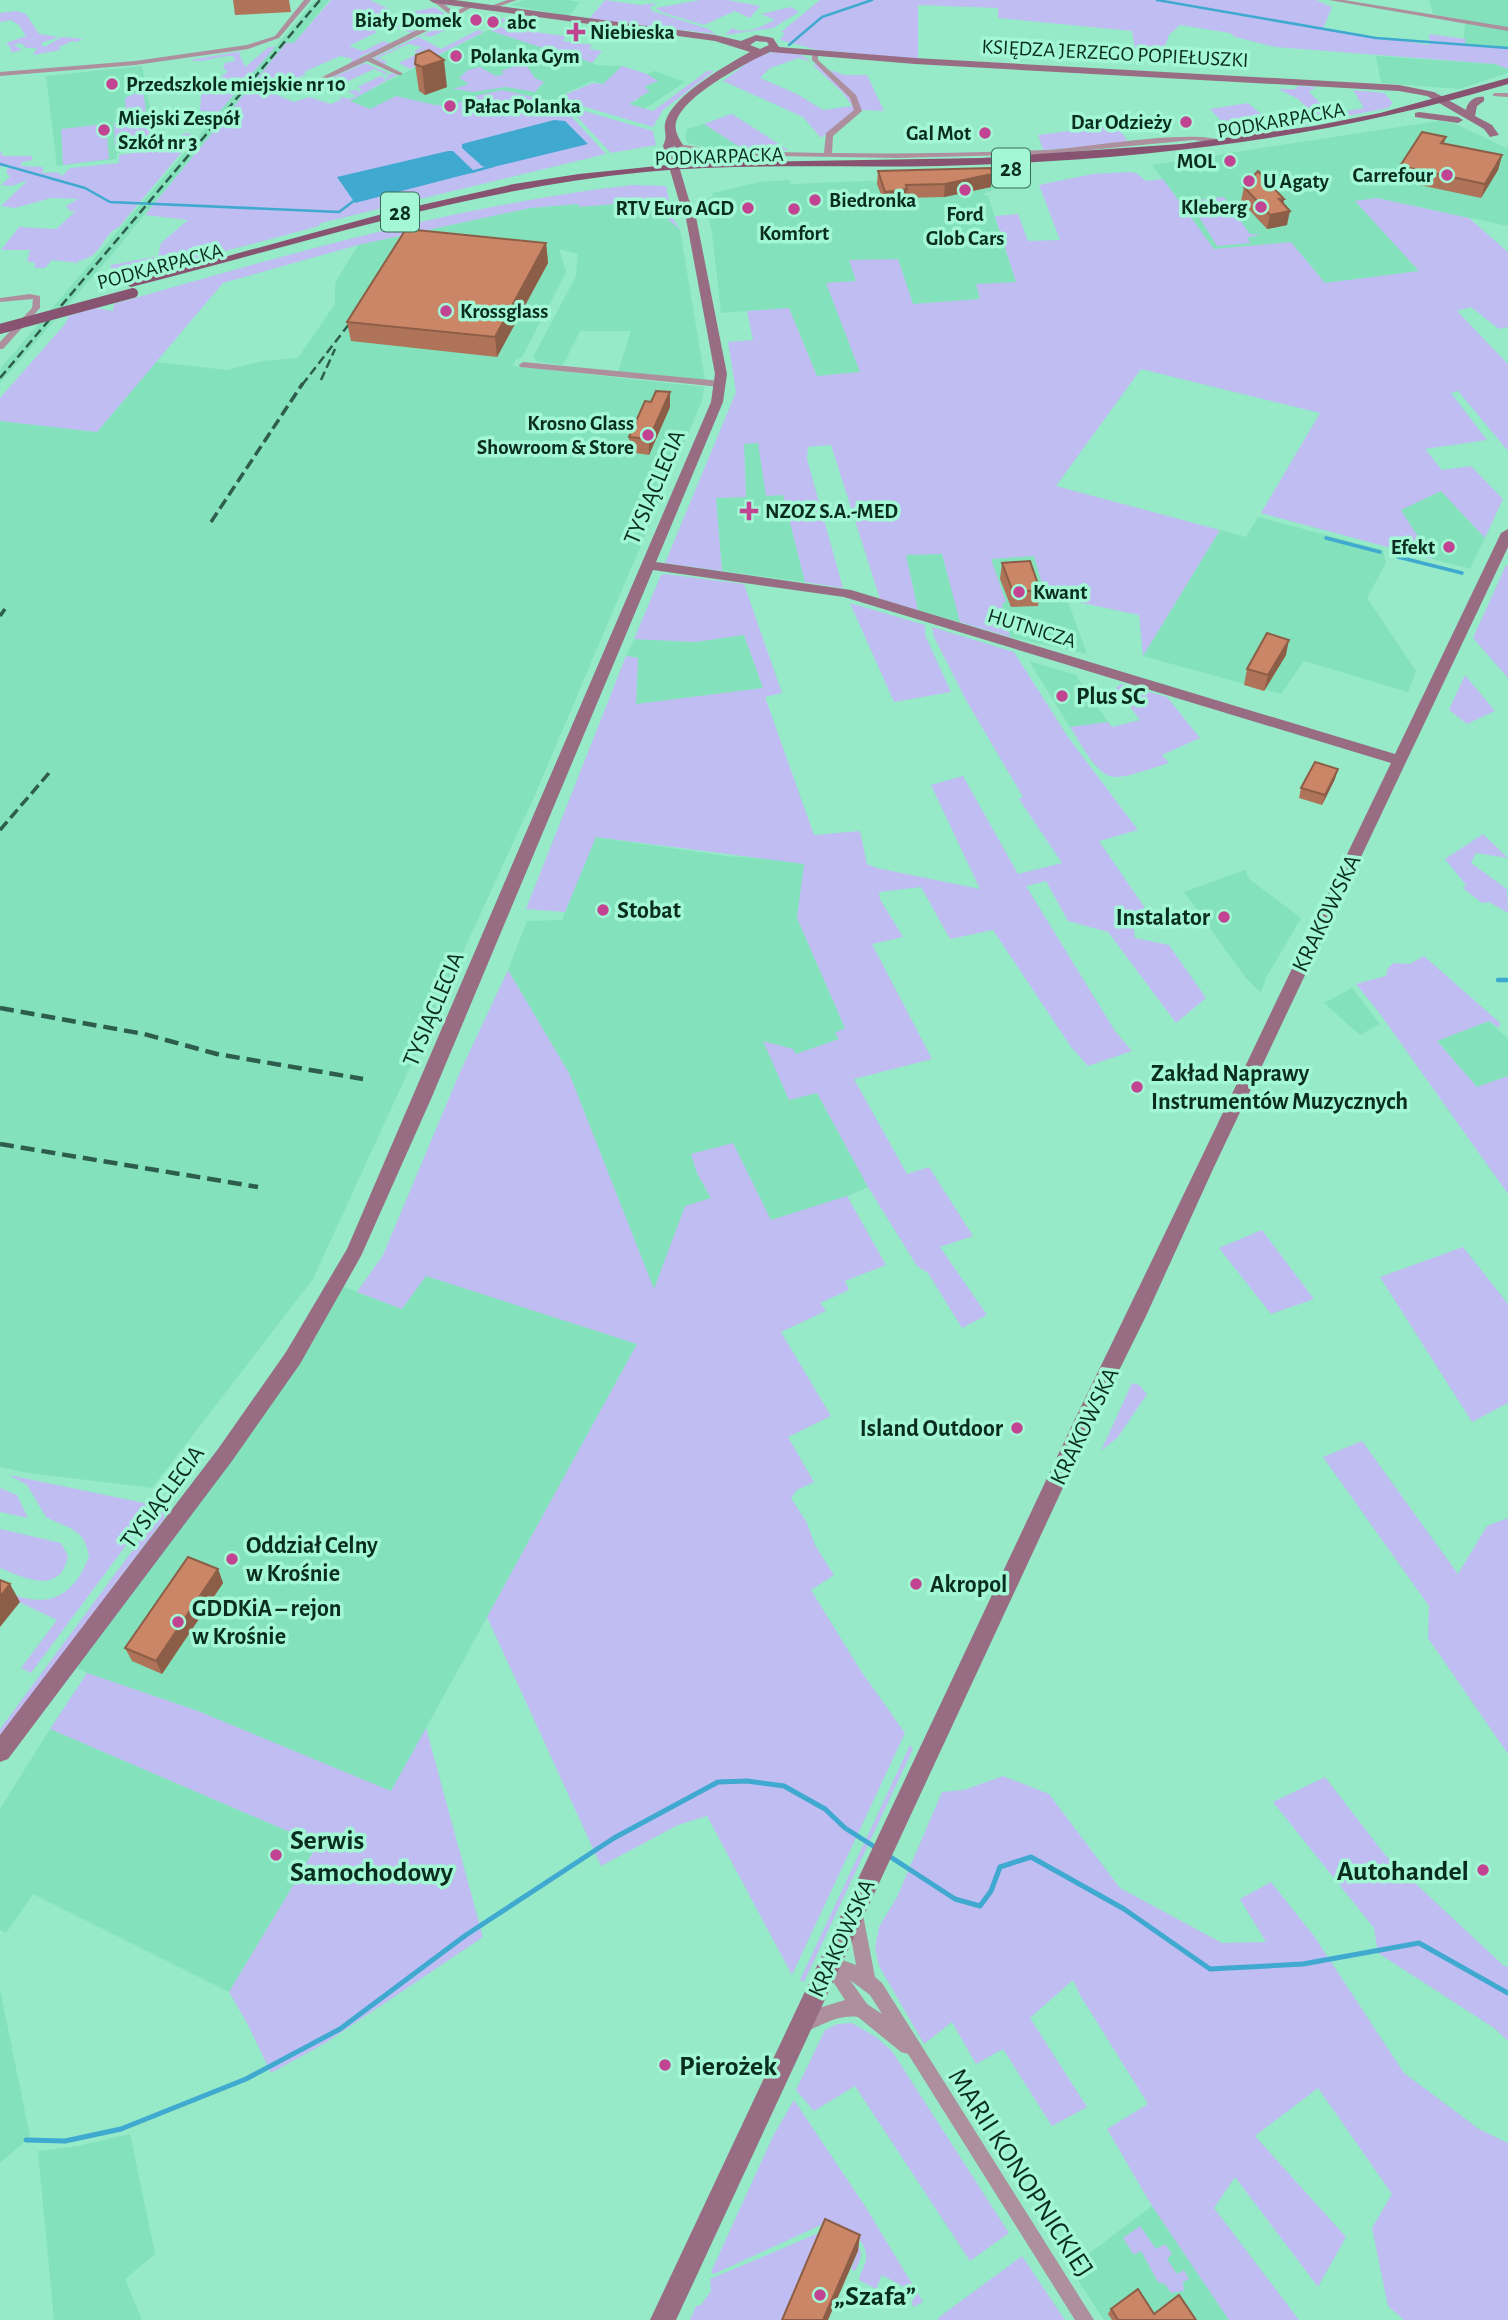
<svg xmlns="http://www.w3.org/2000/svg" width="1508" height="2320" font-family="'Alegreya Sans',sans-serif">
	<style>
		.built { fill: #83e1bb }
		.green { fill: #bfbdf2 }
		.water { fill: #3fa9d0 }
		.lines { fill: none; stroke-linecap: round; stroke-linejoin: round }
		.stream-far3 { stroke: #3fa9d0; stroke-width: 2.5 }
		.stream-far2 { stroke: #3fa9d0; stroke-width: 3.5 }
		.stream-far1 { stroke: #3fa9d0; stroke-width: 4.5 }
		.stream { stroke: #3fa9d0; stroke-width: 5 }
		.street { fill: #ad8f9e; fill-rule: evenodd }
		.secondary { fill: #986c83; fill-rule: evenodd }
		.primary { fill: #885370; fill-rule: evenodd }
		.rail-far2 { stroke: #2d5d4c; stroke-width: 2.5; stroke-dasharray: 9 4.5; stroke-linecap: butt }
		.rail-far1 { stroke: #2d5d4c; stroke-width: 3.5; stroke-dasharray: 11 5; stroke-linecap: butt }
		.rail { stroke: #2d5d4c; stroke-width: 4.5; stroke-dasharray: 14 7; stroke-linecap: butt }
		.primary-bridge { stroke: #885370; stroke-width: 10 }
		.wall { fill: #ae7358 }
		.shaded-wall { fill: #8d5e47 }
		.building { fill: #ca8666; stroke: #8d5e47; stroke-width: 2 }
		.poi-dot { fill: #c24391; stroke: #a3f7d5; stroke-width: 2.5 }
		.labels { text-anchor: middle; stroke-width: 7; stroke-linejoin: round; paint-order: stroke }
		.far-poi-label { font-size: 21px; font-weight: bold; fill: #092d21; stroke: #a3f7d5; text-anchor: start }
		.far-street-label { font-size: 21px; fill: #092d21; stroke: #a3f7d5 }
		.shield { fill: #a3f7d5; stroke: #376a57; stroke-width: 2 }
		.shield-label { font-size: 23px; font-weight: bold; fill: #092d21 }
		.street-label { font-size: 24px; fill: #092d21; stroke: #a3f7d5 }
		.poi-label { font-size: 24px; font-weight: bold; fill: #092d21; stroke: #a3f7d5; text-anchor: start }
		.near-poi-label { font-size: 28px; font-weight: bold; fill: #092d21; stroke: #a3f7d5; text-anchor: start }
		.near-street-label { font-size: 28px; fill: #092d21; stroke: #a3f7d5 }
	</style>
	<rect width="100%" height="100%" fill="#96eac8"/>
	<g class="built">
		<path d="M315 0H329L294 43H286L113 253 0 383V369Z"/>
		<path d="M526 0H567L580 2 569 16 510 5Z"/>
		<path d="M1429 0H1508V47L1463 46 1465 24 1472 21 1433 14Z"/>
		<path d="M489 30 549 50 552 47 597 65 622 66 603 84 592 81 560 96V103L567 113 333 109Z"/>
		<path d="M1376 56 1495 64 1508 69V73L1459 89 1381 83Z"/>
		<path d="M142 66 158 148 117 153 116 159 57 166 46 76Z"/>
		<path d="M655 71 685 82 643 110 628 105 638 100 642 88 657 81 647 74Z"/>
		<path d="M1438 121 1456 124 1508 149V226L1378 198 1356 201 1419 271 1325 283 1291 242 1214 249 1152 165Z"/>
		<path d="M704 124 746 151 723 152 688 143 685 138 687 129Z"/>
		<path d="M1000 176 1008 185 982 194 988 196 1016 283 976 285 980 299 912 304 849 260 857 281 827 283 861 372 817 376 789 308 721 313 712 232 703 200 714 196 712 193 760 182 790 180V184Z"/>
		<path d="M664 200 668 219 680 230 705 380 618 372 631 331H580L563 365 538 362 533 357 576 276 578 254 559 249 566 272 522 357 516 360 512 366 704 387 702 401 535 795 313 1279 152 1488 29 1473 0 1467V421L97 432 156 362 227 370 262 361 298 358 335 304V283L358 245 530 208 578 204 580 207Z"/>
		<path d="M744 443H759L766 495H783L805 582 722 571 716 498 746 496Z"/>
		<path d="M1441 491 1485 538 1470 569 1432 559 1400 509Z"/>
		<path d="M1258 517 1383 550 1386 563 1367 598 1416 671 1408 692 1304 661 1281 694 1143 656 1220 530 1246 537Z"/>
		<path d="M942 554 960 619V622L918 610 905 555Z"/>
		<path d="M1034 556 1045 594 1066 596 1087 654 1010 637 1001 603 1006 602 991 559Z"/>
		<path d="M744 635 763 688 636 704 638 658 626 656 634 639 695 642Z"/>
		<path d="M1029 661 1076 675 1108 722 1070 727Z"/>
		<path d="M595 837 726 856 805 862 797 918 845 1028 839 1039 795 1055 764 1042 817 1093 868 1187 841 1199 771 1221 733 1143 697 1173 711 1198 654 1290 569 1073 508 970 527 921 562 920Z"/>
		<path d="M1245 870 1249 879 1301 918 1266 978 1261 993 1245 977 1184 892Z"/>
		<path d="M1352 988 1380 1024 1360 1035 1324 1003Z"/>
		<path d="M1489 1021 1508 1039V1076L1477 1087 1437 1040Z"/>
		<path d="M426 1275 637 1344 391 1792 198 1711 87 1673 71 1664 336 1284 402 1309Z"/>
		<path d="M50 1729 318 1844 229 1992 33 1894 6 1933 0 1930V1809Z"/>
		<path d="M0 1989 30 2137 0 2163Z"/>
		<path d="M130 2134 155 2254 125 2279 142 2320H54L38 2151 78 2146Z"/>
		<path d="M1152 2206 1229 2320H1104L1070 2268Z"/>
	</g>
	<g class="green">
		<path d="M331 0H370L391 10 387 12 395 16 435 7 449 17 437 22 435 21 440 18 430 14 403 27 413 31 421 29 412 33 382 23 377 25 380 28 374 31 377 32 349 46 363 51 384 41 391 44 359 57 361 58 349 64 353 59 340 56 304 72 306 74 298 78 289 75 260 88 294 102 309 97 331 104 342 99 339 96 349 99 356 96 348 91 358 90V95L361 88 357 87 385 74 374 69 338 86V88L324 81 365 63 388 73 382 76 386 80 388 78 386 76 393 73 397 75 350 101 370 109 396 96 435 105H454L470 97 502 90 559 103 606 154 321 223 319 226 117 280 111 271V265L158 256 161 243 188 220 145 215 286 43H294Z"/>
		<path d="M605 0 640 5 657 3 650 7 652 11 709 29 716 34 589 19Z"/>
		<path d="M700 0H728L760 6 750 18 735 11 704 25 661 12 656 8Z"/>
		<path d="M820 0H1316L1332 7 1323 29 1430 45 1429 34 1466 39 1464 46 1508 47V69L1495 64 1275 47 1235 37 1230 33 1180 25 1169 35 1164 49H1135L1132 31 998 18V8L918 5V59L818 50 780 40 785 33 781 32Z"/>
		<path d="M791 7 799 12 773 28 725 35 732 28C746 36 762 26 775 20L761 14Z"/>
		<path d="M16 11 26 14 39 34 59 37 41 43 44 47 62 37 83 39 76 42 73 41 59 47 60 50 33 55 37 48H26L21 43 14 45 22 50 11 53V48L6 43 26 36 19 25 11 20 0 22V13Z"/>
		<path d="M503 18 512 19 510 22H503L499 27 565 36 563 41 592 45 589 49 602 51 592 63 552 47 549 50 491 31Z"/>
		<path d="M450 22 458 24 431 37 424 35 419 37 441 49 478 30 484 32 410 69 399 63 427 49 417 53 413 52 422 47 408 44 378 58 388 62 384 64 374 58Z"/>
		<path d="M269 47H275L219 112 200 111 202 83 215 82 228 71 223 68 225 63 235 61 233 56C218 55 204 64 190 60L242 51 239 53 245 67Z"/>
		<path d="M776 52 800 54 811 62 799 58 770 68 760 78 797 94 823 110 852 106 843 93 813 65 817 64 851 98 855 111 821 138 803 117 723 81 758 55Z"/>
		<path d="M525 63 535 78 544 82 535 92 506 87 473 92 453 89 469 84 459 78 468 70 480 67 496 76 504 74 501 71Z"/>
		<path d="M622 66 647 74 658 81 644 87 650 91 629 104 653 111 707 71H714L663 110 653 127 562 100 564 95 593 83 603 84Z"/>
		<path d="M830 70 845 75H867L884 111 862 110Z"/>
		<path d="M1297 86 1316 87 1309 92 1327 110 1326 113 1314 115 1298 99 1278 89H1297Z"/>
		<path d="M143 90 147 118 126 120 125 98Z"/>
		<path d="M1353 90 1384 93 1393 103 1388 108 1293 127 1284 122 1364 108Z"/>
		<path d="M1248 103 1273 124 1270 125 1273 130 1234 134 1210 109Z"/>
		<path d="M567 106 653 131 656 145 611 153Z"/>
		<path d="M731 114H732L788 150 746 151 704 124Z"/>
		<path d="M152 119 154 145 115 149 114 123Z"/>
		<path d="M106 124 109 159 63 165 61 129Z"/>
		<path d="M1116 125 1129 143 1043 150 1038 135Z"/>
		<path d="M185 133 196 135 119 227C100 236 104 257 77 261L79 263 52 260 45 268H35V263L27 261 30 250H1L19 227 56 229 76 211 71 212 66 206 78 199 51 198 15 208 1 206 28 180 12 186 1 185 10 177 6 172 9 165 0 167V150L3 156H31L33 160 22 162 21 166 43 167V173L57 172 62 176 70 168 119 163V155L167 148V143Z"/>
		<path d="M1129 172 1136 173 1146 181 1163 179 1214 249 1291 242 1325 283 1419 271 1355 201 1377 198 1469 218 1508 252V327L1499 329 1471 307 1457 311 1508 364V451L1458 391 1451 393 1487 440 1425 449 1442 470 1471 466 1503 499 1485 538 1441 491 1401 510 1432 559 1261 513 1320 413 1141 369 1056 486 1220 530 1143 656 1139 615 1068 600 1066 596 1045 594 1034 556 991 559 1006 602 1002 604 1010 637 960 622 942 554 906 555 918 610 880 599 831 445 808 447 807 459 843 588 805 582 783 495 766 496 758 443 744 444 746 497 716 498 722 571 665 563 736 392 728 342 753 340 747 311 789 308 817 376 860 372 826 283 856 281 849 260 898 259 913 304 980 299 976 284 1016 282 995 216 1018 214 1028 241 1060 240 1039 185 1092 174Z"/>
		<path d="M633 185 666 186 671 211 669 212 680 230 668 219 663 200 579 207 578 204 530 208 358 245 223 283 97 432 0 421V398L65 324 69 316 96 308 113 311 114 304C285 255 456 205 633 185Z"/>
		<path d="M1224 197 1250 234H1261L1247 238 1251 243 1217 246 1189 201Z"/>
		<path d="M1506 565 1508 566V678L1473 638Z"/>
		<path d="M665 574 744 584 782 693 765 697 814 835 860 831 867 864 877 868 980 889 931 785 963 776 1018 874 1062 863 1019 799 1023 797 966 700 934 637 932 627 1014 652 1068 737 1138 830 1099 841 1145 908 1131 913 1135 938 1169 945 1206 998 1176 1023 1108 932 1068 921 1046 881 1026 886 1115 1031 1132 1051 1088 1066 1071 1047 993 930 950 939 921 887 879 892 880 899 903 937 872 944 932 1059 854 1079 907 1174 929 1167 973 1236 940 1247 987 1315 962 1328 928 1273 917 1266 868 1187 817 1093 789 1100 763 1041 793 1049 796 1054 839 1039 835 1033 845 1028 797 918 804 864 596 837 565 912 526 909 626 656 638 658 636 704 763 688 744 635 695 642 634 639 661 575Z"/>
		<path d="M850 603 925 625V635L951 692 894 702Z"/>
		<path d="M1465 675 1495 711 1467 724 1449 710Z"/>
		<path d="M1121 684 1167 697 1200 738 1162 755 1169 763C1155 767 1127 778 1114 777 1095 775 1080 741 1070 727L1108 722 1112 727 1140 720 1116 688Z"/>
		<path d="M1483 834 1508 858 1476 853 1471 863 1507 889 1508 913 1489 902 1482 903 1463 888 1466 885 1445 859Z"/>
		<path d="M1424 956 1500 1023 1499 1028 1489 1021 1437 1041 1477 1087 1508 1076V1194L1378 1011 1356 984 1386 976 1388 968 1394 963 1410 964Z"/>
		<path d="M508 970 569 1073 654 1289 685 1206 711 1198 697 1173 691 1154 733 1143 771 1220 847 1196 886 1265 845 1281 849 1290 820 1303 826 1311 781 1332 831 1416 788 1437 814 1482 797 1490 791 1498 807 1523 815 1545 834 1575 811 1590 861 1671 905 1733 792 1975 707 1816 678 1825 601 1866 487 1617 637 1344 426 1276 402 1309 357 1292 383 1255 460 1072Z"/>
		<path d="M1262 1230 1314 1299 1271 1314 1219 1248Z"/>
		<path d="M1463 1247 1508 1304V1403L1472 1422 1380 1277Z"/>
		<path d="M1132 1383 1139 1385 1147 1394 1118 1437 1101 1451Z"/>
		<path d="M1362 1441 1458 1574 1487 1526 1508 1518V1754L1428 1638 1429 1606 1323 1457Z"/>
		<path d="M9 1475 144 1503 149 1499 158 1503 145 1520 135 1516 133 1520 142 1524 31 1673 21 1668 57 1620 0 1593V1589C41 1609 72 1603 89 1556 84 1527 68 1529 46 1517L27 1485Z"/>
		<path d="M0 1488 17 1495 28 1518 0 1512Z"/>
		<path d="M164 1508V1519L0 1738V1729Z"/>
		<path d="M0 1529 61 1543 68 1556C60 1596 25 1578 0 1568Z"/>
		<path d="M87 1673 198 1711 391 1791 426 1728 483 1937 327 2042 271 2073 247 2023 229 1992 318 1844 50 1729Z"/>
		<path d="M910 1745 913 1749 804 1982 800 1980Z"/>
		<path d="M1003 1776 1049 1794 1120 1888 1222 1943 1266 1942 1240 1899 1271 1882 1314 1936 1404 2073 1479 2129 1508 2143V2320H1404L1388 2306 1372 2228 1392 2194 1318 2088 1255 2136 1346 2237 1318 2287 1235 2177 1214 2208 1299 2320H1229L1152 2206 1107 2129 1148 2104 1080 1995 1073 1980 1030 2018 1087 2107 1052 2126 1003 2049 976 2064 952 2022 924 2044 879 1966 875 1948 879 1927 897 1897 942 1792 964 1790Z"/>
		<path d="M1325 1777 1386 1856 1504 1966 1508 1967V2041L1494 2028 1378 1953 1374 1928 1273 1802Z"/>
		<path d="M852 2023 876 2037 892 2051 1009 2233 970 2261 855 2086 814 2111 796 2090 825 2030 837 2024Z"/>
		<path d="M794 2100 865 2206 923 2302 913 2307 912 2301 917 2294 882 2275 876 2289 859 2280C860 2273 865 2266 866 2259 869 2237 839 2226 823 2224L714 2274 711 2272 773 2136Z"/>
		<path d="M1140 2226 1156 2249 1165 2244 1172 2254 1167 2259 1177 2274 1184 2270 1189 2279 1183 2282 1184 2291 1171 2293 1165 2284 1158 2282 1141 2251 1134 2255 1123 2238Z"/>
		<path d="M826 2230C837 2231 862 2241 861 2255 861 2259 857 2266 855 2271L851 2269 858 2251 787 2320H690L696 2306 701 2305 711 2291 710 2279Z"/>
		<path d="M1022 2256 1065 2320H939L938 2318Z"/>
	</g>
	<g class="water">
		<path d="M554 120 565 121 588 144 489 168 482 166 462 148V144Z"/>
		<path d="M448 151H453L475 172 355 203 337 177Z"/>
	</g>
	<g class="lines">
		<g class="stream-far3">
			<path d="M1157 0 1376 38 1508 48"/>
			<path d="M789 45 822 17 872 0"/>
			<path d="M0 164 85 188 110 202 339 212 355 200"/>
			<path d="M471 172 493 166"/>
		</g>
		<g class="stream-far2">
			<path d="M1326 538 1380 552"/>
			<path d="M1398 557 1462 573"/>
		</g>
		<path class="stream-far1" d="M1498 980H1508"/>
		<g class="stream">
			<path d="M889 1856 955 1899 980 1906 991 1891 1000 1867 1031 1857 1124 1909 1210 1969 1303 1964 1419 1943 1508 1993"/>
			<path d="M26 2140 65 2141 121 2129 246 2079 340 2029 466 1935 614 1838 718 1782 747 1781 784 1786 825 1809 845 1828 878 1849"/>
		</g>
		<g class="street">
			<path d="M304 0H311L279 38 248 49 135 65 0 76V72L135 61 247 45 275 36Z"/>
			<path d="M433 0H439L454 12 471 4 476 5 458 15 457 17 453 18 372 58 402 73V75H398L367 61 312 86 306 85 449 14 434 2Z"/>
			<path d="M507 0H517L491 9 488 7Z"/>
			<path d="M1329 0H1344L1508 27V31Z"/>
			<path d="M815 51 818 53V60L856 95 862 111 833 136 832 153C903 154 975 153 1046 150 1083 148 1195 128 1222 141L1218 143 1193 140 1048 154 899 158 725 155 674 146 678 144 725 151 824 153 826 133 854 110 850 98 812 60V53Z"/>
			<path d="M1495 93H1508V97L1493 96V94Z"/>
			<path d="M30 294 40 296V308L3 349H0V342L32 308 33 299 0 302V298Z"/>
			<path d="M523 362 721 381 725 384 721 387 520 367 519 365Z"/>
			<path d="M855 1907 861 1909 863 1915 875 1977 882 1983 1094 2320H1075L908 2054 901 2052 858 2017C837 2014 821 2026 803 2033L797 2031 795 2025 797 2019 822 2007 845 2000 821 1963 823 1957 829 1955 856 1965 847 1915 849 1909ZM850 1980 870 1995 882 2014 867 2004Z"/>
		</g>
		<g class="secondary">
			<path d="M429 0H455L715 35 741 41 756 35 773 38 779 47 915 58 1399 85 1434 92 1466 110C1467 102 1475 95 1484 97V101L1477 106 1475 116 1492 125 1499 135 1490 137 1484 129 1427 96 1399 91 915 64 770 52C747 62 687 94 677 119 673 129 678 137 683 145L678 148 673 146 689 200 694 207 727 374 723 402 656 562 851 590 1395 754 1501 533 1508 529V547L1214 1167 1146 1316 1093 1423 676 2320H650L1074 1421C1181 1202 1285 982 1391 763L844 597 653 570 431 1099 361 1256 300 1364 232 1461 8 1759 0 1762V1735L218 1449 286 1352 347 1249 711 402 715 374 684 208 679 201 663 146C669 134 662 131 666 120 675 94 727 65 750 52L715 41 434 3ZM756 41 767 42 769 45 760 49 750 45Z"/>
			<path d="M1419 112 1458 117 1463 120 1458 123 1415 117V113Z"/>
		</g>
		<path class="primary" d="M1508 78V84C1323 140 1133 161 940 166 841 168 743 163 645 172 469 189 301 244 131 287L125 284 386 213 514 184 579 174 687 163 982 158 1181 144 1314 126 1380 113Z"/>
		<g class="rail-far2">
			<path d="M0 378 320 0"/>
			<path d="M321 380 335 349"/>
			<path d="M302 385 360 310"/>
		</g>
		<g class="rail-far1">
			<path d="M211 522 303 383"/>
			<path d="M0 616 5 609"/>
			<path d="M0 830 49 773"/>
		</g>
		<g class="rail">
			<path d="M0 1008 144 1034 217 1054 363 1079"/>
			<path d="M0 1144 258 1187"/>
		</g>
		<path class="primary-bridge" d="M0 329 133 293"/>
	</g>
	<g class="wall">
		<path d="M233 0H289L291 12 235 15Z"/>
		<path d="M416 55 447 87 425 95 419 91 415 64Z"/>
		<path d="M1446 137 1444 144 1502 155 1498 170 1481 198 1396 180 1400 166Z"/>
		<path d="M878 171 991 187 944 197 906 198V202L885 205 877 184Z"/>
		<path d="M1244 187 1284 199 1283 204 1287 225 1267 229 1241 201Z"/>
		<path d="M546 243 548 263 497 357 351 341 347 322Z"/>
		<path d="M670 407 649 455 629 452V437Z"/>
		<path d="M1002 563 1040 590 1038 606 1011 607 1000 579Z"/>
		<path d="M1286 655 1264 691 1244 685 1247 669Z"/>
		<path d="M1335 779 1322 805 1299 798 1301 788Z"/>
		<path d="M218 1569 223 1583 162 1674 132 1661 125 1648Z"/>
		<path d="M1111 2309 1154 2314 1196 2320H1112L1108 2314Z"/>
	</g>
	<g class="shaded-wall">
		<path d="M444 60 447 87 425 95 422 67Z"/>
		<path d="M1502 155 1498 170 1481 198 1485 184Z"/>
		<path d="M992 174 991 187 944 197 945 184Z"/>
		<path d="M907 189 906 202 885 205V192Z"/>
		<path d="M1279 199H1284L1282 213 1290 211 1287 225 1267 229 1270 215Z"/>
		<path d="M546 243 548 263 497 357 495 337Z"/>
		<path d="M670 392V407L649 455V439Z"/>
		<path d="M1289 640 1286 655 1264 691 1268 675Z"/>
		<path d="M1338 769 1335 779 1322 805 1325 795Z"/>
		<path d="M218 1569 223 1583 162 1674 156 1661Z"/>
		<path d="M10 1584 20 1602 0 1627V1597Z"/>
		<path d="M860 2235 858 2251 828 2320H823Z"/>
	</g>
	<g class="building">
		<path d="M429 50 444 60 422 67 415 64 416 55Z"/>
		<path d="M1422 132 1446 137 1441 143 1502 155 1485 184 1400 166Z"/>
		<path d="M991 168 992 174 945 184 906 185 907 189 885 192 878 171Z"/>
		<path d="M1258 171 1284 199H1279L1290 211 1270 215 1244 187Z"/>
		<path d="M406 229 546 243 495 337 347 322Z"/>
		<path d="M656 391 670 392 649 439 629 437 645 401 651 402Z"/>
		<path d="M1030 561 1040 590 1013 592 1002 563Z"/>
		<path d="M1267 633 1289 640 1268 675 1247 669Z"/>
		<path d="M1315 762 1338 769 1325 795 1301 788Z"/>
		<path d="M188 1557 218 1569 156 1661 125 1648Z"/>
		<path d="M0 1580 10 1584 0 1597Z"/>
		<path d="M825 2219 860 2235 823 2320H782Z"/>
		<path d="M1138 2289 1154 2314 1179 2295 1196 2320H1118L1111 2309Z"/>
	</g>
	<g class="poi-dot">
		<circle cx="476" cy="20" r="7"/>
		<circle cx="493" cy="22" r="7"/>
		<path d="M572.5 21.5h7v7h7v7h-7v7h-7v-7h-7v-7h7z"/>
		<circle cx="456" cy="56" r="7"/>
		<circle cx="112" cy="84" r="7"/>
		<circle cx="450" cy="106" r="7"/>
		<circle cx="1186" cy="122" r="7"/>
		<circle cx="104" cy="130" r="7"/>
		<circle cx="985" cy="133" r="7"/>
		<circle cx="1230" cy="161" r="7"/>
		<circle cx="1447" cy="175" r="7"/>
		<circle cx="1249" cy="181" r="7"/>
		<circle cx="965" cy="190" r="7"/>
		<circle cx="815" cy="200" r="7"/>
		<circle cx="1261" cy="207" r="7"/>
		<circle cx="748" cy="208" r="7"/>
		<circle cx="794" cy="209" r="7"/>
		<circle cx="446" cy="311" r="7"/>
		<circle cx="648" cy="435" r="7"/>
		<path d="M745.5 500.5h7v7h7v7h-7v7h-7v-7h-7v-7h7z"/>
		<circle cx="1449" cy="547" r="7"/>
		<circle cx="1019" cy="592" r="7"/>
		<circle cx="1062" cy="696" r="7"/>
		<circle cx="603" cy="910" r="7"/>
		<circle cx="1224" cy="917" r="7"/>
		<circle cx="1137" cy="1087" r="7"/>
		<circle cx="1017" cy="1428" r="7"/>
		<circle cx="232" cy="1559" r="7"/>
		<circle cx="916" cy="1584" r="7"/>
		<circle cx="178" cy="1622" r="7"/>
		<circle cx="276" cy="1855" r="7"/>
		<circle cx="1483" cy="1870" r="7"/>
		<circle cx="665" cy="2065" r="7"/>
		<circle cx="820" cy="2295" r="7"/>
	</g>
	<g class="labels">
		<g class="far-poi-label">
			<text x="462" y="27" text-anchor="end">Biały Domek</text>
			<text x="507" y="29">abc</text>
			<text x="590" y="39">Niebieska</text>
			<text x="470" y="63">Polanka Gym</text>
			<text x="126" y="91">Przedszkole miejskie nr 10</text>
			<text x="464" y="113">Pałac Polanka</text>
			<text x="118" y="125">Miejski Zespół<tspan x="118" dy="24">Szkół nr 3</tspan></text>
			<text x="1172" y="129" text-anchor="end">Dar Odzieży</text>
			<text x="971" y="140" text-anchor="end">Gal Mot</text>
			<text x="1216" y="168" text-anchor="end">MOL</text>
			<text x="1433" y="182" text-anchor="end">Carrefour</text>
			<text x="1263" y="188">U Agaty</text>
			<text x="829" y="207">Biedronka</text>
			<text x="1247" y="214" text-anchor="end">Kleberg</text>
			<text x="734" y="215" text-anchor="end">RTV Euro AGD</text>
			<text x="965" y="221" text-anchor="middle">Ford<tspan x="965" dy="24">Glob Cars</tspan></text>
			<text x="794" y="240" text-anchor="middle">Komfort</text>
			<text x="460" y="318">Krossglass</text>
			<text x="634" y="430" text-anchor="end">Krosno Glass<tspan x="634" dy="24">Showroom &amp; Store</tspan></text>
			<text x="765" y="518">NZOZ S.A.-MED</text>
			<text x="1435" y="554" text-anchor="end">Efekt</text>
			<text x="1033" y="599">Kwant</text>
		</g>
		<g class="far-street-label">
			<text transform="translate(1115 53) rotate(3)" y="7">KSIĘDZA JERZEGO POPIEŁUSZKI</text>
			<text transform="translate(1281 120) rotate(-10)" y="7">PODKARPACKA</text>
			<text transform="translate(719 156) rotate(-2)" y="7">PODKARPACKA</text>
			<text transform="translate(160 266) rotate(-15)" y="7">PODKARPACKA</text>
			<text transform="translate(1032 628) rotate(17)" y="7">HUTNICZA</text>
		</g>
		<g class="shield">
			<rect x="992" y="148.5" width="38" height="39" rx="5"/>
			<rect x="381" y="192.5" width="38" height="39" rx="5"/>
		</g>
		<g class="shield-label">
			<text x="1011" y="176">28</text>
			<text x="400" y="220">28</text>
		</g>
		<g class="street-label">
			<text transform="translate(654 487) rotate(-67)" y="8">TYSIĄCLECIA</text>
			<text transform="translate(1326 913) rotate(-64)" y="8">KRAKOWSKA</text>
			<text transform="translate(433 1009) rotate(-67)" y="8">TYSIĄCLECIA</text>
			<text transform="translate(1084 1426) rotate(-64)" y="8">KRAKOWSKA</text>
			<text transform="translate(162 1497) rotate(-53)" y="8">TYSIĄCLECIA</text>
			<text transform="translate(841 1938) rotate(-65)" y="8">KRAKOWSKA</text>
		</g>
		<g class="poi-label">
			<text x="1076" y="704">Plus SC</text>
			<text x="617" y="918">Stobat</text>
			<text x="1210" y="925" text-anchor="end">Instalator</text>
			<text x="1151" y="1081">Zakład Naprawy<tspan x="1151" dy="28">Instrumentów Muzycznych</tspan></text>
			<text x="1003" y="1436" text-anchor="end">Island Outdoor</text>
			<text x="246" y="1553">Oddział Celny<tspan x="246" dy="28">w Krośnie</tspan></text>
			<text x="930" y="1592">Akropol</text>
			<text x="192" y="1616">GDDKiA – rejon<tspan x="192" dy="28">w Krośnie</tspan></text>
		</g>
		<g class="near-poi-label">
			<text x="290" y="1849">Serwis<tspan x="290" dy="32">Samochodowy</tspan></text>
			<text x="1469" y="1880" text-anchor="end">Autohandel</text>
			<text x="679" y="2075">Pierożek</text>
			<text x="834" y="2305">„Szafa”</text>
		</g>
		<g class="near-street-label">
			<text transform="translate(1022 2172) rotate(57)" y="10">MARII KONOPNICKIEJ</text>
		</g>
	</g>
</svg>
